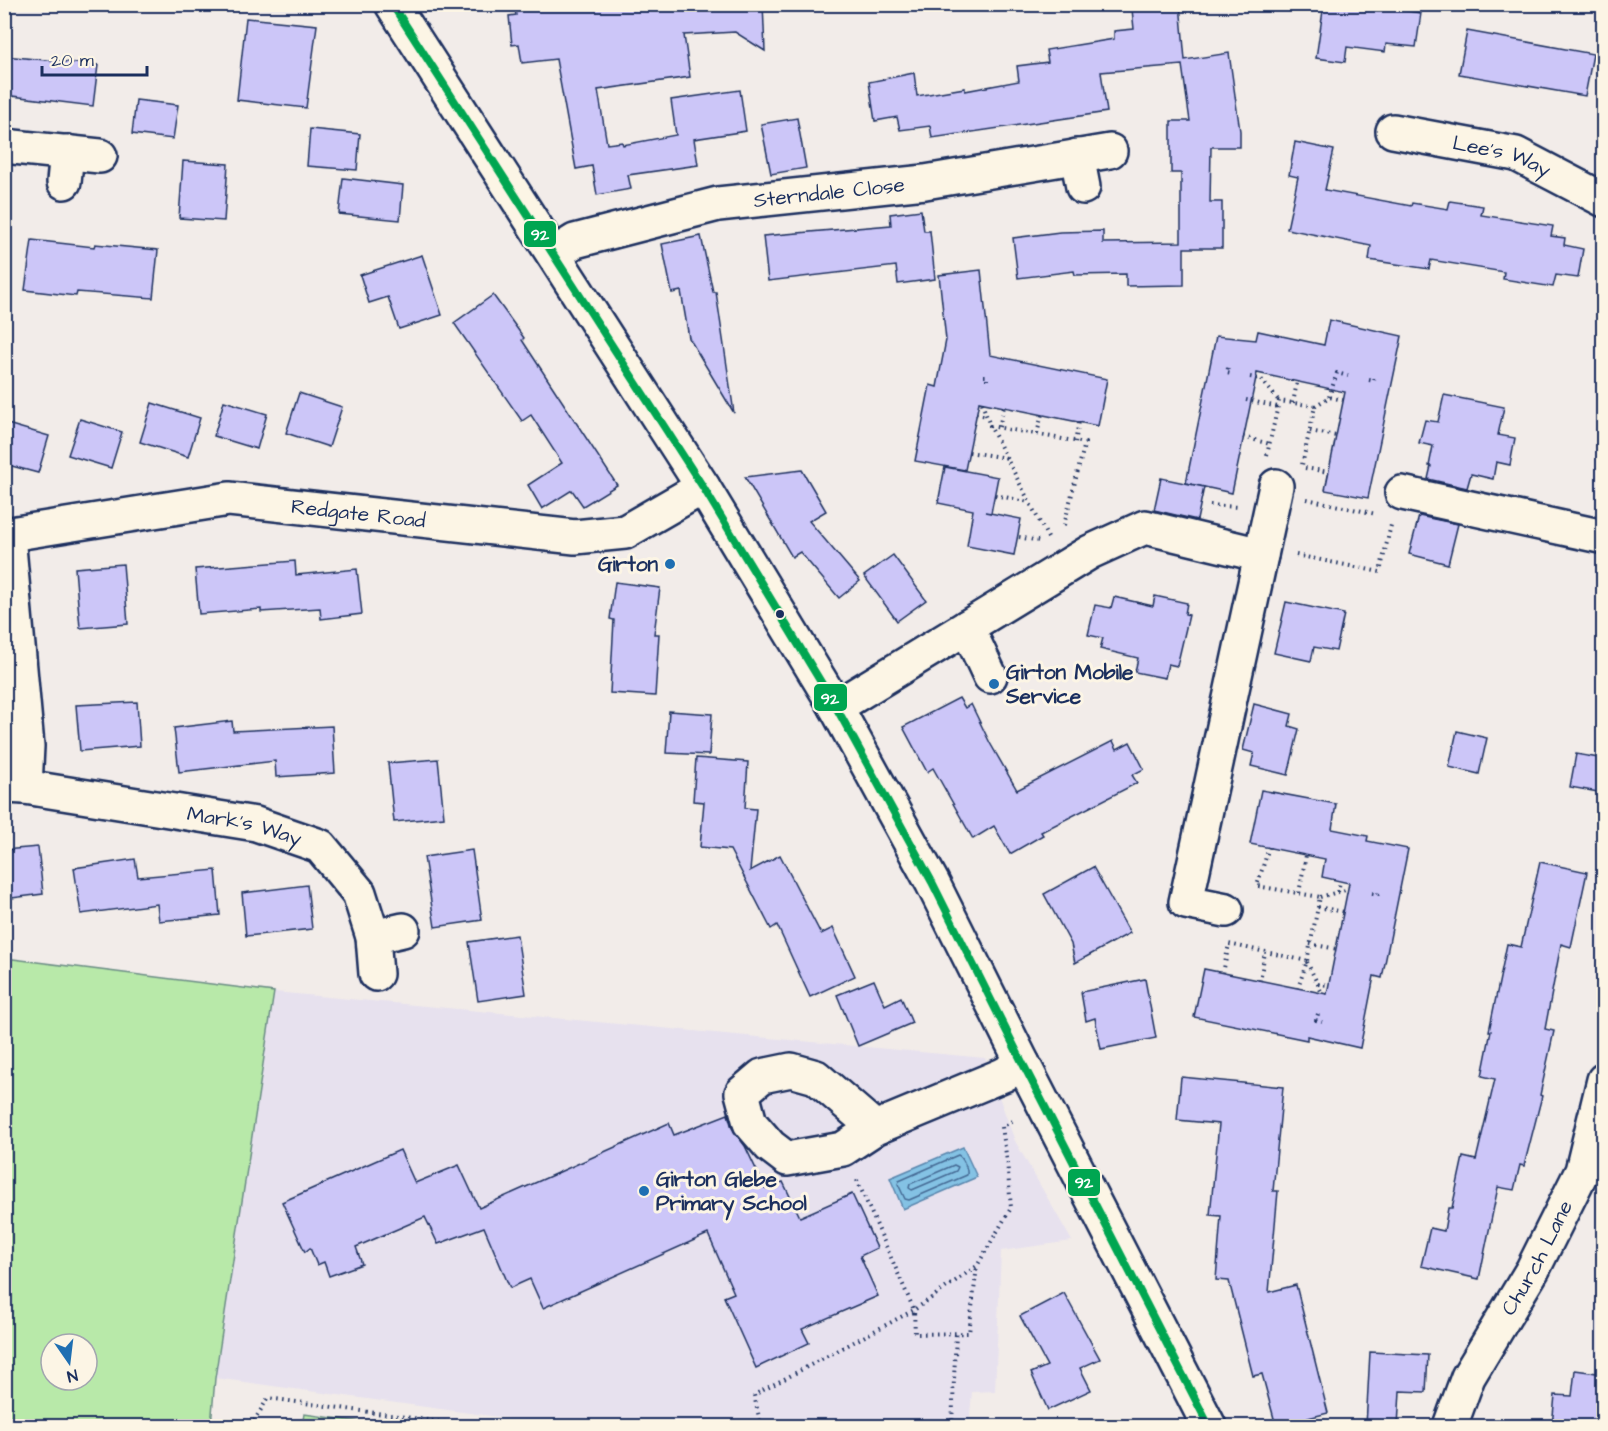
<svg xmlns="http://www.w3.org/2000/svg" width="1608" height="1431" font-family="'Architects Daughter',sans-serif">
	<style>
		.built { fill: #e7e1ee }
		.green { fill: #b8e9a9; stroke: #6a8c84; stroke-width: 1.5; fill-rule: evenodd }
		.water { fill: #84c2e4; stroke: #5a87ae; stroke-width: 1.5 }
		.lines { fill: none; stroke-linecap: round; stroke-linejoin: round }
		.shore { stroke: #456a94; stroke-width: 1.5 }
		.building { fill: #ccc6f8; stroke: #1b2f5e; stroke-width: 1.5 }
		.minor-casing { stroke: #1b2f5e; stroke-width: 38 }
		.path { stroke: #1b2f5e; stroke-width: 4; stroke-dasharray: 1.5 4.5; stroke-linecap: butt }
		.minor { stroke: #fcf5e5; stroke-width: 33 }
		.bus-1-casing { stroke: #fcf5e5; stroke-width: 12 }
		.bus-1 { stroke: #00a651; stroke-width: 8 }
		.poi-dot { fill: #1f6fb2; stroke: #fcf5e5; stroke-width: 2 }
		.bus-dot { fill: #1b2f5e; stroke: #fcf5e5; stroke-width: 2 }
		.labels { text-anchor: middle; stroke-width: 6; stroke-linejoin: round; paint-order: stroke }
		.street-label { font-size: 21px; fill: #1b2f5e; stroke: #fcf5e5 }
		.poi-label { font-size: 21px; font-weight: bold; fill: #1b2f5e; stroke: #fcf5e5; text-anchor: start }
		.line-badge { stroke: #fcf5e5; stroke-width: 2 }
		.badge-label { font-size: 16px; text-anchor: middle; font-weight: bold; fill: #fff }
	</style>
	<rect width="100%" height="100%" fill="#f2ece9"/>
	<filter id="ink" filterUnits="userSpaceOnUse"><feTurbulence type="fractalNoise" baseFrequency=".0167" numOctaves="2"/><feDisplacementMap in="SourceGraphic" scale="12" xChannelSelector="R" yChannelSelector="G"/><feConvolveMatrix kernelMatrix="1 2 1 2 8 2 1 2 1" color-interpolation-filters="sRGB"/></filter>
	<g filter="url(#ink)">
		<path class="built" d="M274 992 985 1058 1015 1141 1072 1241 1001 1251 995 1391 972 1392 969 1426H564L215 1378Z"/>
		<g class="green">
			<path d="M5 958 274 992 215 1378 211 1426H5ZM51 1344H87V1380H51Z"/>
			<path d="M304 1414 391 1426H302Z"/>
		</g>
		<path class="water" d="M963 1147 977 1177 903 1209 890 1178Z"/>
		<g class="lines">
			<g class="shore">
				<path d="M958 1155C963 1157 968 1169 967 1175L909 1200 905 1199 898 1184 899 1181Z"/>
				<path d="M954 1165 958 1167 956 1171 912 1190 909 1188 910 1184Z"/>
			</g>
		</g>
		<g class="building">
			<path d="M514 4H763L765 51 735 32 684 35 690 77 598 90 607 144 622 142 623 145 676 135 671 100 740 90 746 131 694 139 698 165 628 175 631 189 597 195 592 166 576 169 556 59 522 63 519 44 512 45 509 16 516 15Z"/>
			<path d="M1180 4 1185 60 1229 53 1240 131V147H1211L1210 202H1222V248H1184V285L1126 286V274L1075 275 1074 271 1018 278 1013 238 1060 232 1103 231V243L1181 242V173H1171V121H1190L1182 65 1101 72 1107 112 932 138 930 126 900 130 897 117 875 121 869 82 914 73 917 96 965 88V91L1019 81 1017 66 1048 62 1046 50 1114 39V31L1134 29 1132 9Z"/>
			<path d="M1324 4H1358L1421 13 1416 47 1386 44 1385 52 1347 47 1345 62 1316 58Z"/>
			<path d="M246 18 317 25 306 108 237 100Z"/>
			<path d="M1467 31 1593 54 1585 96 1459 74Z"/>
			<path d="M4 56 98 65 93 106 4 95Z"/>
			<path d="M136 100 178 105 173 139 132 134Z"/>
			<path d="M797 118 806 168 771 174 761 124Z"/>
			<path d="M310 129 360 134 357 170 307 166Z"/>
			<path d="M1295 142 1334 150 1325 190 1411 206 1412 203 1448 209 1450 201 1483 206 1481 215 1553 226 1551 236 1565 238 1564 245 1583 249 1578 278 1556 275 1553 287 1503 279 1504 272 1431 260 1429 269 1369 260 1371 246 1287 229 1298 177 1289 175Z"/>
			<path d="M183 161 228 164 224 221 179 218Z"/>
			<path d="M343 178 403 185 400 220 339 214Z"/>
			<path d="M921 210 924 231H930L935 279 898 284 896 266 768 281 763 236 891 225 890 214Z"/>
			<path d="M701 236 713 292H716L734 413 689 338 681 291 672 293 662 244Z"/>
			<path d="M32 240 94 247 95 244 158 250 153 298 77 292 76 296 25 290Z"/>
			<path d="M422 255 442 315 399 329 388 297 369 303 360 275Z"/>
			<path d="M981 270 990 355 1107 379 1098 426 979 402 965 470 915 461 930 385 937 387 946 340 939 275Z"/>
			<path d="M493 295 524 338 522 340 617 485 583 506 572 490 542 509 528 485 562 463 531 415 522 421 454 323Z"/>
			<path d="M1329 320 1402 336 1368 498 1325 490 1345 392 1257 373 1232 493 1186 483 1216 336 1256 340 1258 331 1324 345Z"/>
			<path d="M299 393 342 407 329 447 286 433Z"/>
			<path d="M1444 395 1504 407 1498 435 1515 438 1510 465 1496 462 1493 479 1471 474 1467 488 1428 479 1431 466H1429L1433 446 1419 443 1425 420 1438 422Z"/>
			<path d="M224 401 267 414 257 449 214 436Z"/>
			<path d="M152 403 200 418 188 457 140 442Z"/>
			<path d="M80 419 122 432 111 468 68 455Z"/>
			<path d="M4 423 49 436 38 473 4 464Z"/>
			<path d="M945 467 998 477 991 513 985 512 1021 519 1014 555 967 546 973 510 938 503Z"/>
			<path d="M802 470 826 511 809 521 860 581 839 598 800 552 792 557 745 477Z"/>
			<path d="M1161 478 1204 487 1197 520 1154 510Z"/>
			<path d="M1419 516 1458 524 1448 564 1409 554Z"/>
			<path d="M893 555 926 600 897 621 864 576Z"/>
			<path d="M295 561 296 575 357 569 362 614 321 619 320 608 261 612V609L199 614 195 569Z"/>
			<path d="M123 564 128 624 80 628 75 568Z"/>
			<path d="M615 582 660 588 654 634H659L655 696 610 693 614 620 610 619Z"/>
			<path d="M1155 596 1187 603 1185 614 1189 615 1177 666 1168 664 1165 678 1135 672 1138 658 1100 649 1103 638 1088 635 1095 605 1111 608 1114 597 1153 606Z"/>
			<path d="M1286 602 1344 614 1336 651 1314 647 1311 661 1274 653Z"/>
			<path d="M959 698 965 708 971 704 990 743 1017 790 1113 741 1117 749 1130 742 1144 769 1132 775 1137 783 1041 832 1043 835 1010 854 994 826 973 839 933 768 927 772 903 727Z"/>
			<path d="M137 702 140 746 80 751 76 705Z"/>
			<path d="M1254 704 1292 714 1289 726 1299 729 1288 775 1251 766 1254 753 1243 750Z"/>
			<path d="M669 711 712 714 709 755 666 753Z"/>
			<path d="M232 721 233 731 332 726 335 773 276 777 275 761 179 772 174 728Z"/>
			<path d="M1457 731 1487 738 1479 774 1449 767Z"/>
			<path d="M1576 754 1604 759V793L1570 787Z"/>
			<path d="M696 758 748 762 745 808 756 809 750 871 780 855 821 934 833 928 855 976 810 997 777 925 771 929 730 850 700 847 704 802 693 801Z"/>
			<path d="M438 759 444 817 394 822 388 763Z"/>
			<path d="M1261 790 1336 804 1332 829 1368 836 1367 841 1408 849 1382 978 1374 976 1360 1048 1307 1036V1040L1194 1017 1204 969 1327 994 1349 883 1322 877 1325 859 1250 844Z"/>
			<path d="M38 847 43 894 4 899V850Z"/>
			<path d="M472 850 482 920 435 927 424 857Z"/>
			<path d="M135 859 138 877 216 870 220 915 159 921 157 904 81 914 74 868Z"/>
			<path d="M1540 862 1587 872 1571 947 1561 944 1545 1029 1554 1031 1540 1095 1542 1096 1524 1166 1520 1165 1514 1190 1498 1187 1479 1279 1421 1266 1430 1228 1444 1231 1448 1208H1452L1463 1157 1476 1160 1495 1079 1482 1076 1491 1031H1489L1507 944 1521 947Z"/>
			<path d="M1093 867 1130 933 1075 963 1071 944 1044 894Z"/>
			<path d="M307 885 312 929 246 936 242 893Z"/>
			<path d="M517 935 526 994 478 1001 469 942Z"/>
			<path d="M1145 979 1156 1038 1101 1049 1095 1018 1086 1021 1081 992Z"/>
			<path d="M874 980 885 1005 901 997 912 1023 858 1046 837 995Z"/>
			<path d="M1181 1077 1283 1087 1273 1191H1278L1269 1292 1296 1285 1328 1413 1276 1426 1262 1374 1253 1376 1229 1281 1216 1280 1221 1216 1210 1215 1219 1124 1177 1120Z"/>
			<path d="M728 1114 732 1128 745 1146 765 1188 783 1182 800 1217 852 1194 877 1248 860 1256 878 1296 802 1329 809 1343 756 1368 724 1297 734 1293 708 1234 543 1308 530 1279 510 1288 484 1227 438 1244 425 1217 356 1247 362 1264 329 1276 324 1262 317 1265 310 1248 305 1252 282 1202 400 1150 415 1183 459 1165 479 1208 669 1123 674 1135Z"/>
			<path d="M1064 1293 1100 1359 1080 1368 1091 1390 1048 1410 1031 1373 1047 1366 1020 1316Z"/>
			<path d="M1370 1352 1428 1355 1426 1392 1400 1391 1398 1426H1366Z"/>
			<path d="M1575 1370 1604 1374V1426H1552L1555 1395 1572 1396Z"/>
		</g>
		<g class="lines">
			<g class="minor-casing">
				<g id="minor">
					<path d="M392 4 703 487 836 707 932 882 1023 1064 1209 1426"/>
					<path id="s1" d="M1393 131 1516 154 1604 200"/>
					<path d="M4 146 100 156"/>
					<path d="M1077 156 1083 187"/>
					<path d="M64 182 67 152"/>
					<path id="s2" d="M554 254 575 241 718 204 925 182 1110 151"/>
					<path d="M1402 493 1604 537"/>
					<path id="s3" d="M4 535 229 499 575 537 625 532 703 487"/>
					<path d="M8 536 27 746 25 787"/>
					<path d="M967 627 990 676"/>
					<path d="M836 707 1090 552 1145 527 1261 555"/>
					<path id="s4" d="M4 786 25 787 256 824 320 846 359 893 373 937 376 974"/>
					<path d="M1226 910 1186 902 1276 486"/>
					<path d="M373 937 403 930"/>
					<path d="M875 1128 816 1077 791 1070 762 1076 742 1093 750 1123 770 1146 787 1159 843 1149 875 1128 1003 1075 1023 1064"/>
					<path id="s5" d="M1450 1426 1468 1377 1533 1269 1582 1171 1604 1080"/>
				</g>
			</g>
			<g class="path">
				<path d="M1228 368 1227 373 1232 374"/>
				<path d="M984 376H987V380"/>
				<path d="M1250 377 1261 379 1279 401"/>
				<path d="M1369 380 1374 381 1375 375"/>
				<path d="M1329 397 1337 373 1348 376"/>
				<path d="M1246 400 1278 407"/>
				<path d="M982 403 990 426"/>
				<path d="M1293 403 1297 382"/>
				<path d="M1315 406 1329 397 1343 400"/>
				<path d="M976 414 987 416"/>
				<path d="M999 427 1004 407"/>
				<path d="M1310 431 1336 436"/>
				<path d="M1037 434 1042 414"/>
				<path d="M1243 437 1270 444"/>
				<path d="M1075 442 1079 422"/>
				<path d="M969 452 1007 458"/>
				<path d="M1267 455 1279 401 1315 406 1302 465"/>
				<path d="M1305 468 1328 472"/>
				<path d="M995 495 1029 502"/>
				<path d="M1307 499 1376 514"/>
				<path d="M1210 505 1238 507"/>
				<path d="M1019 537 1039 541"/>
				<path d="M1048 538 990 426 1085 443 1063 529"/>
				<path d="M1296 555 1380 572 1391 525"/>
				<path d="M1269 847 1257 886 1320 897 1307 961 1298 988"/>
				<path d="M1338 892 1340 881"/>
				<path d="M1299 893 1306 855"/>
				<path d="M1372 893 1378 894 1379 889"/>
				<path d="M1320 897 1349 889"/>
				<path d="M1318 907 1344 912"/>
				<path d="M1310 944 1337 949"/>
				<path d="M1307 962 1322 993"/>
				<path d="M1223 973 1229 944 1307 961"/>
				<path d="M1260 981 1265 952"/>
				<path d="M1318 984 1329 985"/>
				<path d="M1318 1014 1316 1020 1322 1022"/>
				<path d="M857 1180 914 1310 977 1266 1011 1208 1007 1161 1002 1127 1015 1119"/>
				<path d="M251 1426 268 1398 470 1426"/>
				<path d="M761 1426 754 1395 914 1310 915 1334 969 1333 977 1266"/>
				<path d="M952 1426 956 1333"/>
			</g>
			<use href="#minor" class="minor"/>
			<g class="bus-1-casing">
				<path id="bus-1" d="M392 4 703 487 836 707 932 882 1023 1064 1209 1426"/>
			</g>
			<use href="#bus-1" class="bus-1"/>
		</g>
	</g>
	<g class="poi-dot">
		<circle cx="670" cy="564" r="6"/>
		<circle cx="994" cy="684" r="6"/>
		<circle cx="644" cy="1191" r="6"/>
	</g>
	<circle class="bus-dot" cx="780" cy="614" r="5"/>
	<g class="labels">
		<g class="street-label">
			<text dy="7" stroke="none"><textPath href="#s1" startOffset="112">Lee's Way</textPath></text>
			<text dy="7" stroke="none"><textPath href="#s2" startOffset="284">Sterndale Close</textPath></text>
			<text dy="7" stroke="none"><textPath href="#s3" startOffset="358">Redgate Road</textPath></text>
			<text dy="7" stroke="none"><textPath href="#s4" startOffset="244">Mark's Way</textPath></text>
			<text dy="7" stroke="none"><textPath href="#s5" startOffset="190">Church Lane</textPath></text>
		</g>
		<g class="poi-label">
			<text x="658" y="571" text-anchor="end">Girton</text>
			<text x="1006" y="679">Girton Mobile<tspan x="1006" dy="24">Service</tspan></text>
			<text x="656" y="1186">Girton Glebe<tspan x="656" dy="24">Primary School</tspan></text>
		</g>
	</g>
	<g class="line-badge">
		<rect x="523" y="220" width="34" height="28" rx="6" fill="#00a651"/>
		<rect x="813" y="683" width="35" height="29" rx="6" fill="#00a651"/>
		<rect x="1067" y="1168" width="34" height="29" rx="6" fill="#00a651"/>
	</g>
	<g class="badge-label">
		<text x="540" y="240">92</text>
		<text x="830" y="704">92</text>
		<text x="1084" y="1188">92</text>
	</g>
	<rect width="1608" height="1431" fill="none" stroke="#fcf5e5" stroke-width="24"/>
	<rect x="12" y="12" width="1584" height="1407" fill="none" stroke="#1b2f5e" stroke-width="2" filter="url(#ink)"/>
	<g transform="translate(69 1362) rotate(166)"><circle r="28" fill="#fcf5e5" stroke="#a2a6af" stroke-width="1.5"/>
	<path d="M0-4.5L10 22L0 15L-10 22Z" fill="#1f6fb2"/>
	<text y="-9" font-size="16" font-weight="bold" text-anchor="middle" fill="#1b2f5e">N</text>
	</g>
	<path d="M42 66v9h105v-9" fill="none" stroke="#1b2f5e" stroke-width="3"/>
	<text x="51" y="66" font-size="18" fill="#1b2f5e" stroke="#fcf5e5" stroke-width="4.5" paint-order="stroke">20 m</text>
</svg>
